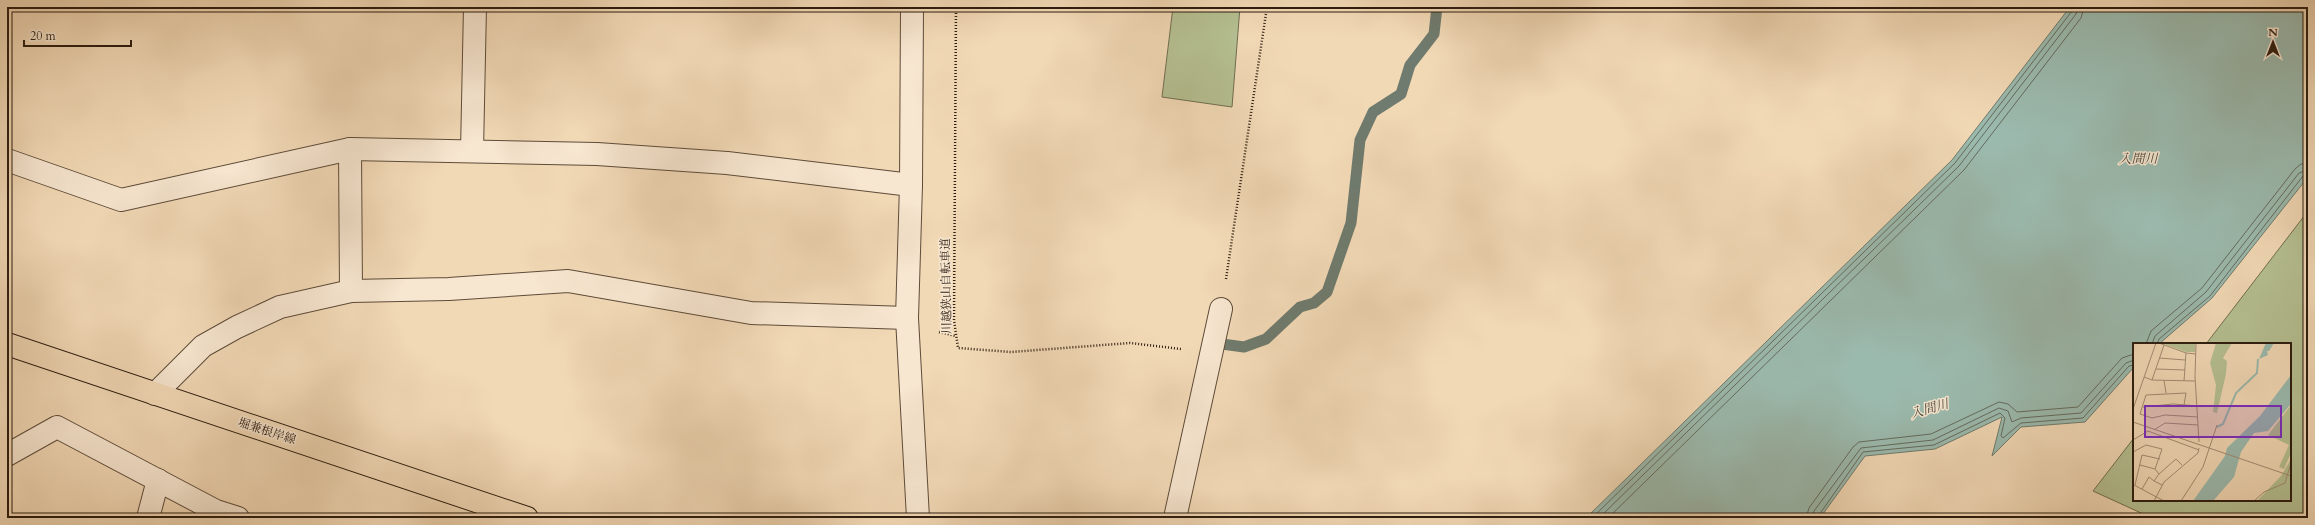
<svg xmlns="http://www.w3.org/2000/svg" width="2315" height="525" font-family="Cardo,'Noto Serif JP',serif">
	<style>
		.green { fill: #b5c092; stroke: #706e50 }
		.water { fill: #9bbaae; stroke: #6f7b6e }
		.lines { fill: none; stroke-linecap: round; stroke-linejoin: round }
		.shore { stroke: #646b5e; stroke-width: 1 }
		.stream { stroke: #6f7b6e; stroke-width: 11 }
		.minor-casing { stroke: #5e4b39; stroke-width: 24 }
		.major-casing { stroke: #2c1c0f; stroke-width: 24 }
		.path { stroke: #2c1c0f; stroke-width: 2.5; stroke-dasharray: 1 2; stroke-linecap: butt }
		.minor { stroke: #f7e6d0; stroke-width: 22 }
		.major { stroke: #f2d9b6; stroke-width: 22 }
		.labels { text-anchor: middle; stroke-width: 3; stroke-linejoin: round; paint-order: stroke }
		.street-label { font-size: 12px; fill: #2c1c0f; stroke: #f7e6d0 }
		.water-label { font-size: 13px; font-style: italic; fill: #4d4b3f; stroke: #f7e6d0 }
		.inset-river { fill: none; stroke: #9bbaae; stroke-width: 2 }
		.inset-road { fill: none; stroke: #a38d73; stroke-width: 1 }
		.view { fill: #7b2cbf; fill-opacity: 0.15; stroke: #7b2cbf; stroke-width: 2 }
		.inset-edge { fill: none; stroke: #2c1c0f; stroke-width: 2 }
	</style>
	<rect width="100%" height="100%" fill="#f2d9b6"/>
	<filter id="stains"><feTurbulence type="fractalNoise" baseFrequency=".005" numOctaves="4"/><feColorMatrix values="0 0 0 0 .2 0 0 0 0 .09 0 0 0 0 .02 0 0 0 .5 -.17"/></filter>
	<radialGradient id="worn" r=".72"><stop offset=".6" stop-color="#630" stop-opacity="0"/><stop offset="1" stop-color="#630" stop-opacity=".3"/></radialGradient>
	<g class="green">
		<path d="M1173 7H1240L1232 107 1162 97Z"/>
		<path d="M2308 211V518H2152L2093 491 2134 438V500H2290V344H2206Z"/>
	</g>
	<path class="water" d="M2070 7H2308V177L2212 298 2159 344H2134V367L2085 422 2021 427 1992 456 2002 417 1935 449 1865 456 1820 518H1586L1952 160Z"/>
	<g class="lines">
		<g class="shore">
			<path d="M2146 344 2151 331 2202 288 2295 169 2301 164H2308"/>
			<path d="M2152 344 2155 336 2206 292 2299 173 2308 170"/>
			<path d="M2157 344 2159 339 2210 296 2303 176 2308 175"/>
			<path d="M1592 518 1955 163 2072 11 2073 7"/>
			<path d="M1599 518 1959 166 2076 14 2078 7"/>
			<path d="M1608 518 1964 170 2081 18 2084 7"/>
			<path d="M1806 518 1809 508 1853 447 1859 442 1931 434 1999 402 2008 404 2017 412 2078 407 2122 358 2134 354"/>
			<path d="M1812 518 1814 511 1861 448 1933 440 1999 408 2008 411 2012 422 2021 418 2081 413 2126 363 2134 360"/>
			<path d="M1817 518 1863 452 1934 445 2000 413 2005 418 2001 436 2003 438 2021 423 2083 418 2129 366 2134 365"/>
		</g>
		<path class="stream" d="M1222 344 1244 347 1266 339 1300 307 1314 303 1327 292 1351 223 1360 140 1373 112 1401 94 1410 65 1434 34 1437 7"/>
		<g class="minor-casing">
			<g id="minor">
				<path d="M912 7 911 185 907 318 918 518"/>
				<path d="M350 149 351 291"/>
				<path d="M472 151 475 7"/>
				<path d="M7 160 121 200 350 149 597 154 727 163 911 185"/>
				<path d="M155 394 203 346 237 327 280 307 351 291 449 289 568 281 751 313 907 318"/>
				<path d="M7 455 57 427 216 511 238 518"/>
				<path d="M148 518 158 480"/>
				<path d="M1175 518 1221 309"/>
			</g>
		</g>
		<g class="major-casing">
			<path id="major" d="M7 344 527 518"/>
		</g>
		<g class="path">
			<path d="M956 7 954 320 958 348 1011 352 1130 343 1181 349"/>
			<path d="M1226 279 1267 7"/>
			<path d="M939 332 956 336"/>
		</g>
		<use href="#minor" class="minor"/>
		<use href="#major" class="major"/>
	</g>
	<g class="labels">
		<g class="street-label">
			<text transform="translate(946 286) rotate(-91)" y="4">川越狭山自転車道</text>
			<text transform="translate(267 431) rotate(18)" y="4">堀兼根岸線</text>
		</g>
		<g class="water-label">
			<text x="2138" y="163">入間川</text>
			<text transform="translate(1929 408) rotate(-16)" y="5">入間川</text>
		</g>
	</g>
	<g transform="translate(2133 343)">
		<rect width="158" height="158" fill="#f2d9b6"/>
		<path d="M29 0H62V9H53ZM83 0H99L90 15 94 18 93 31 84 70 80 69 83 42 77 20ZM158 62V110L151 126 146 124 156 102 135 92ZM158 116V158H124L148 133Z" fill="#b5c092"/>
		<path d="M133 0H141L136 8H134L135 12 126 16ZM158 32V61L135 88 121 90 108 109 101 134 80 158H60L92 113 94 105 127 73Z" fill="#9bbaae"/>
		<path class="inset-river" d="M84 84 90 81 103 50 124 30 125 16"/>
		<path class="inset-road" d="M26 0 53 10 63 11M63 0 62 34 66 99M26 15 52 17M23 26 52 27M11 34 19 37 62 38M19 37 31 2M31 37 33 50M51 38 53 10M51 62 53 50 13 52 7 71 19 75 32 72 65 74M10 64 40 61 66 63M0 66 23 0M0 79 158 133M21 87 32 80 65 82M0 97 15 88 66 107M0 109 13 102 29 106 22 126M7 122 22 126 26 131 21 138 29 142M26 131 43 116 49 122M1 142 31 158M2 142 9 112 27 116M9 146 16 134 21 138M21 158 31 139 65 110 66 105M48 158 70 124 84 82M121 158 131 149 152 140 158 120"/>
		<path class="view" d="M12 63H148V94H12Z"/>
		<rect width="158" height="158" class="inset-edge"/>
	</g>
	<rect width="2315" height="525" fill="none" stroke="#f2d9b6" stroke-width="24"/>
	<rect x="8" y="8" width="2299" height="509" fill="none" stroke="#2c1c0f" stroke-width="2"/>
	<rect x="12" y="12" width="2291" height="501" fill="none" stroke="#2c1c0f"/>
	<g transform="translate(2273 42)" stroke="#f7e6d0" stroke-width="3" paint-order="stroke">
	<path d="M0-3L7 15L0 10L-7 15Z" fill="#2c1c0f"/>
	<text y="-6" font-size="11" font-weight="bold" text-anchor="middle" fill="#2c1c0f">N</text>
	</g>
	<path d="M24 40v6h107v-6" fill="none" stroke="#2c1c0f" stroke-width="2"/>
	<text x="30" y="40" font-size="12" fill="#2c1c0f" stroke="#f7e6d0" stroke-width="3" paint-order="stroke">20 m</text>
	<rect width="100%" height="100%" filter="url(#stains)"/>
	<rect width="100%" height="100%" fill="url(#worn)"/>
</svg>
